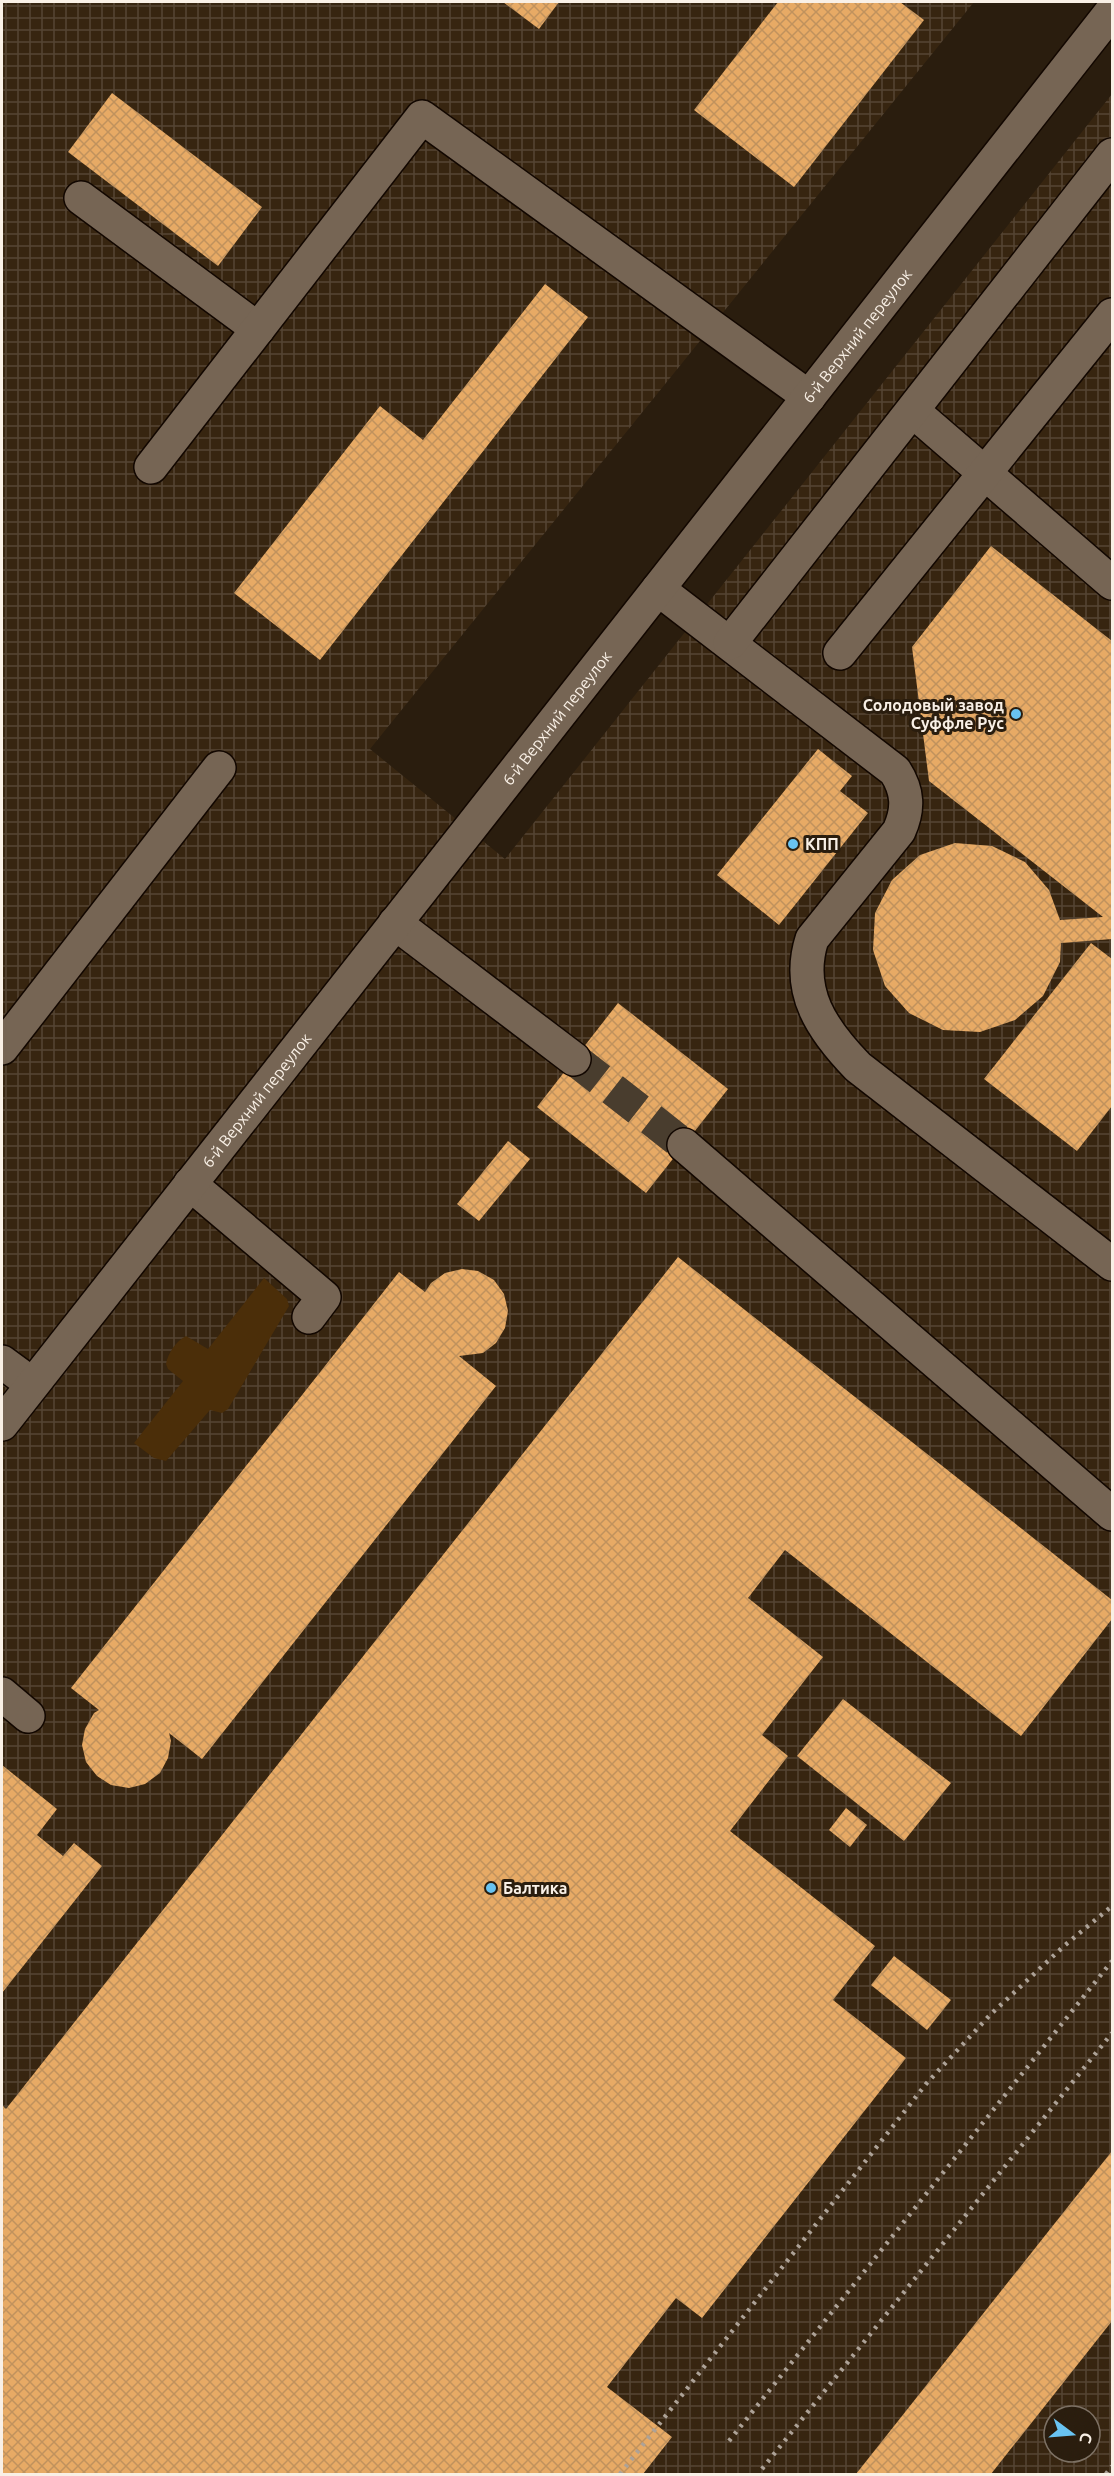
<svg xmlns="http://www.w3.org/2000/svg" width="1114" height="2476" font-family="Ubuntu,sans-serif">
	<style>
		.industrial { fill: url(#industrial-grid); fill-rule: evenodd }
		.grass { fill: #4b2e09 }
		.building { fill: url(#building-cross-hatch) }
		.lines { fill: none; stroke-linecap: round; stroke-linejoin: round }
		.minor-tunnel { stroke: #493d2e; stroke-width: 33; stroke-dasharray: 33 16; stroke-linecap: butt }
		.minor-casing { stroke: #120700; stroke-width: 36 }
		.minor { stroke: #766554; stroke-width: 33 }
		.rail { stroke: #ada297; stroke-width: 4.5; stroke-dasharray: 3 6; stroke-linecap: butt }
		.poi-dot { fill: #69c3f1; stroke: #2a1d0e; stroke-width: 2 }
		.labels { text-anchor: middle; stroke-width: 6; stroke-linejoin: round; paint-order: stroke }
		.street-label { font-size: 16px; fill: #f9f0e6; stroke: #2a1d0e }
		.poi-label { font-size: 16px; font-weight: bold; fill: #f9f0e6; stroke: #2a1d0e; text-anchor: start }
	</style>
	<defs>
		<pattern id="industrial-grid" width="8" height="8" patternUnits="userSpaceOnUse" patternTransform="scale(1.5)"><rect width="8" height="8" fill="#372510"/><path d="M0 4h8M4 0v8" fill="none" stroke="#554533"/></pattern>
		<pattern id="building-cross-hatch" width="8" height="8" patternUnits="userSpaceOnUse" patternTransform="scale(1.5)"><rect width="8" height="8" fill="#e7aa65"/><path d="M0 0l8 8M0 8l8-8" fill="none" stroke="#c0925d"/></pattern>
	</defs>
	<rect width="100%" height="100%" fill="#2a1d0e"/>
	<path class="industrial" d="M2 2H974L370 749 505 859 1112 94V2474H2ZM1054 2416H1090V2452H1054Z"/>
	<path class="grass" d="M264 1278 287 1299 289 1306 228 1409 222 1413 210 1410 166 1461 154 1458 134 1443 183 1381 168 1369 166 1364C168 1353 176 1341 186 1336L208 1349Z"/>
	<g class="building">
		<path d="M503 2H559L539 29Z"/>
		<path d="M778 2H900L924 20 794 187 694 110Z"/>
		<path d="M112 93 262 207 218 266 68 152Z"/>
		<path d="M545 284 588 317 320 660 234 593 380 406 423 440Z"/>
		<path d="M991 546 1112 641V939L1061 943 1060 962 1043 996 1015 1020 980 1032 943 1030 909 1013 885 986 873 950 875 913 892 880 920 855 955 843 992 846 1025 862 1049 890 1060 920 1103 917 929 781 912 647Z"/>
		<path d="M818 749 852 776 840 791 868 813 779 925 717 875Z"/>
		<path d="M1091 943 1112 959V1106L1077 1151 984 1079Z"/>
		<path d="M618 1003 728 1089 646 1193 537 1107Z"/>
		<path d="M508 1141 530 1159 479 1221 457 1204Z"/>
		<path d="M678 1257 1112 1600V1619L1021 1736 785 1550 748 1598 823 1657 762 1735 788 1756 730 1831 875 1946 833 2000 906 2058 702 2318 676 2298 607 2387 672 2437 643 2474H2V2105L6 2109Z"/>
		<path d="M462 1269 478 1271 494 1280 504 1294 508 1311 505 1328 496 1343 483 1353 459 1356 496 1386 202 1759 169 1733 171 1741 168 1758 160 1773 145 1784 129 1788 111 1785 97 1776 86 1762 82 1745 85 1729 94 1713 99 1710 71 1688 399 1272 425 1292 431 1283 445 1273Z"/>
		<path d="M843 1699 951 1783 904 1841 797 1756Z"/>
		<path d="M2 1765 57 1809 37 1835 63 1856 74 1843 102 1866 2 1993Z"/>
		<path d="M846 1808 867 1825 850 1847 829 1830Z"/>
		<path d="M894 1956 951 2000 927 2030 871 1985Z"/>
		<path d="M1112 2151V2321L991 2474H856Z"/>
	</g>
	<g class="lines">
		<path class="minor-tunnel" d="M574 1059 684 1145"/>
		<g class="minor-casing">
			<g id="minor">
				<path d="M81 198 258 329"/>
				<path d="M914 412 1112 583"/>
				<path d="M151 467 422 117 809 397"/>
				<path d="M658 589 895 771C908 791 909 809 899 831L812 939C795 992 823 1031 858 1067L1112 1264"/>
				<path d="M730 643 1112 155"/>
				<path d="M840 653 1112 315"/>
				<path d="M395 923 574 1059"/>
				<path d="M2 1048 219 768"/>
				<path d="M684 1145 1112 1514"/>
				<path d="M190 1184 324 1297 309 1317"/>
				<path d="M2 1362 32 1384"/>
				<path id="s1" d="M2 1424 1112 11"/>
				<path d="M2 1694 28 1716"/>
			</g>
		</g>
		<use href="#minor" class="minor"/>
		<g class="rail">
			<path d="M729 2441 1112 1961"/>
			<path d="M762 2469 1112 2033"/>
			<path d="M620 2474 926 2084 990 2015 1064 1946 1112 1906"/>
			<path d="M1106 2474 1112 2466"/>
		</g>
	</g>
	<g class="poi-dot">
		<circle cx="1016" cy="714" r="6"/>
		<circle cx="793" cy="844" r="6"/>
		<circle cx="491" cy="1888" r="6"/>
	</g>
	<g class="labels">
		<g class="street-label">
			<text dy="6" stroke="none"><textPath href="#s1" startOffset="1384">6-й Верхний переулок</textPath></text>
			<text dy="6" stroke="none"><textPath href="#s1" startOffset="898">6-й Верхний переулок</textPath></text>
			<text dy="6" stroke="none"><textPath href="#s1" startOffset="412">6-й Верхний переулок</textPath></text>
		</g>
		<g class="poi-label">
			<text x="1004" y="711" text-anchor="end">Солодовый завод<tspan x="1004" dy="18">Суффле Рус</tspan></text>
			<text x="805" y="850">КПП</text>
			<text x="503" y="1894">Балтика</text>
		</g>
	</g>
	<rect width="1114" height="2476" fill="none" stroke="#f9f0e6" stroke-width="6"/>
	<g transform="translate(1072 2434) rotate(106)"><circle r="28" fill="#2a1d0e" stroke="#7d7164" stroke-width="1.5"/>
	<path d="M0-4.5L10 22L0 15L-10 22Z" fill="#69c3f1"/>
	<text y="-9" font-size="16" font-weight="bold" text-anchor="middle" fill="#f9f0e6">С</text>
	</g>
</svg>
